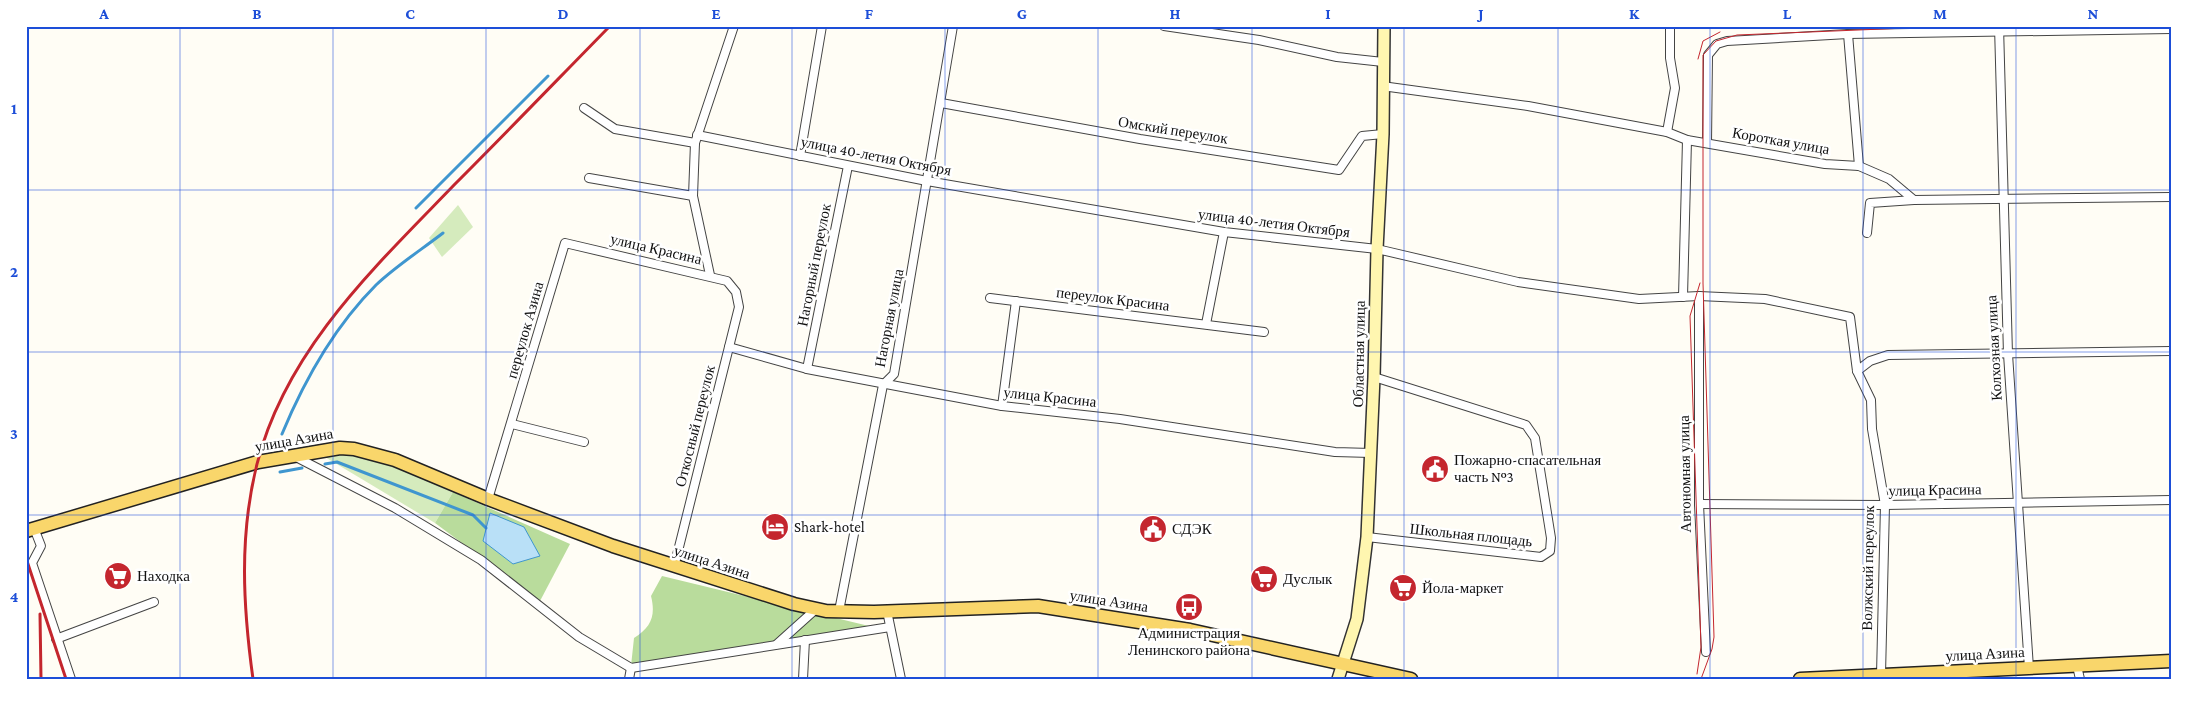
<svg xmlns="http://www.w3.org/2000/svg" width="2197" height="705" font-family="'Crimson Pro',serif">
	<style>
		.green { fill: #d5ebbd }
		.forest { fill: #b9dc9c }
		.water { fill: #b9e0f7; stroke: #3f96cf }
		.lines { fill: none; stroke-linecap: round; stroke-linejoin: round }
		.stream { stroke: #3f96cf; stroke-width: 3 }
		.street-casing { stroke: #444; stroke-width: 10 }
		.secondary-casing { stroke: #333; stroke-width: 14 }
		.primary-casing { stroke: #222; stroke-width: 15 }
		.street { stroke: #fff; stroke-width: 8 }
		.secondary { stroke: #fff6b0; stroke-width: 11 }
		.primary { stroke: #f9d66b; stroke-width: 12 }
		.tram { stroke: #c4262e; stroke-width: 1 }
		.rail { stroke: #c4262e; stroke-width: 3 }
		.grid { fill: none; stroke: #1d4ed8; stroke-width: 1; stroke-opacity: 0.55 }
		.labels { text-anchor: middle; stroke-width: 5; stroke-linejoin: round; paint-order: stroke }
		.street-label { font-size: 15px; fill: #111; stroke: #fff }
		.poi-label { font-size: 15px; fill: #111; stroke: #fff; text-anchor: start }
		.neatline { fill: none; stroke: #1d4ed8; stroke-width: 2 }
		.grid-label { font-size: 16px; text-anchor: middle; font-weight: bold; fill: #1d4ed8 }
	</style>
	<rect width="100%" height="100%" fill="#fffdf5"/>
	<g class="green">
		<path d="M458 205 473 227 442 257 429 238Z"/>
		<path d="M342 454C381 457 417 477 453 492L435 523 325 457Z"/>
	</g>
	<g class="forest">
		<path d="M453 492 570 544 540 601 435 523Z"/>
		<path d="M662 576 869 626 631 666 634 638C651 627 656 616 651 596Z"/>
	</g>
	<path class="water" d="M490 513 524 527 540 556 513 564 483 541Z"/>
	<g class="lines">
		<g class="stream">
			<path d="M416 208 548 76"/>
			<path d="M282 434C304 381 335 326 376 285 396 266 421 250 443 233"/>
			<path d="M325 464 337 462 473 515 486 528"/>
			<path d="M280 472 302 468"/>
		</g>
		<g class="street-casing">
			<g id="street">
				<path d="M1164 26 1259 40 1337 57 1383 62"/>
				<path d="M1999 26 2008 354 2029 668"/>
				<path d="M1848 34 1859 166"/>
				<path d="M1382 86 1528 106 1667 132 1687 140 1825 164 1859 166 1889 179 1914 200 2171 197"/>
				<path d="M941 103 1140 139 1339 170 1362 136 1383 134"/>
				<path d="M584 108 615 129 695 143"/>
				<path d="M1667 132 1675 88 1670 58V26"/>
				<path d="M697 135 927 181 1224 232 1377 249 1518 282 1639 299 1699 296 1765 299 1850 317 1857 371 1871 400 1872 429 1885 505 1881 675"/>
				<path d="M1707 143 1708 55 1717 44 1727 41 1848 34 2171 29"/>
				<path d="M800 156 822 26"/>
				<path d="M589 178 693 196"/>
				<path d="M1867 233 1870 203 1914 200"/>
				<path d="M710 275 693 196 695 143 734 26"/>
				<path d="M1699 296V504L1706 652"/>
				<path d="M1683 297 1687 140"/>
				<path d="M990 298 1264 332"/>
				<path d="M1206 324 1224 232"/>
				<path d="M729 347 807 369 1002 406 1120 419 1335 452 1371 453"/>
				<path d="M807 369 848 166"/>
				<path d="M1857 371 1870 361 1888 355 2171 351"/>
				<path d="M1002 406 1016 301"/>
				<path d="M512 424 584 442"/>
				<path d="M294 456 395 508 481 560 579 637 631 668 890 627"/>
				<path d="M488 499 565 243 727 281 736 292 739 307 674 567"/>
				<path d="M1699 504 1885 505 2171 500"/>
				<path d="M34 528 41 546 32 563 71 679"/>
				<path d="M1367 537 1541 557 1550 551 1551 538 1535 438 1526 425 1374 377"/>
				<path d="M839 611 883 385 894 374 953 26"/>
				<path d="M887 611 901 679"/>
				<path d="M56 639 154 602"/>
				<path d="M777 644 816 609"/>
				<path d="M2077 666 2080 679"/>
				<path d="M629 679 631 668"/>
				<path d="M803 679 805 640"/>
			</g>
		</g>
		<g class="secondary-casing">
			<path id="secondary" d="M1338 679 1357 619 1367 537 1374 377 1377 249 1383 134 1384 26"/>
		</g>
		<g class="primary-casing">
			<g id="primary">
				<path d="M26 531 258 462 340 448 354 449 395 460 488 499 613 546 794 604 826 611 874 612 1038 606 1190 630 1411 679"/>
				<path d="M1800 679 2171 661"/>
			</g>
		</g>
		<use href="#street" class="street"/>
		<use href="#secondary" class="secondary"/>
		<use href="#primary" class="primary"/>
		<g class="tram">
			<path d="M1698 59 1703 41 1720 32"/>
			<path d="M1697 674 1701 647 1690 316 1700 283"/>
			<path d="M1701 679 1712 649 1714 637 1703 283V55L1716 41 1737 35 1956 26"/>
		</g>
		<g class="rail">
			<path d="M26 558 66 679"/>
			<path d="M40 614 41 679"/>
			<path d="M253 679C243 606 239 536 257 464 286 349 376 266 455 184 507 132 558 79 610 26"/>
		</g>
	</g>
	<path class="grid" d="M180 26V679M333 26V679M486 26V679M640 26V679M792 26V679M945 26V679M1098 26V679M1252 26V679M1404 26V679M1558 26V679M1710 26V679M1863 26V679M2016 26V679M26 190H2171M26 352H2171M26 515H2171"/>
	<defs>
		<g id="civic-disc" transform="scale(1.4375)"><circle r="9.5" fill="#c4262e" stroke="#fff"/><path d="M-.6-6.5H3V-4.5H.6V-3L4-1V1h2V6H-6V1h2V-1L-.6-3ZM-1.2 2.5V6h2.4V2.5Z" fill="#fff"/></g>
		<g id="hotel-disc" transform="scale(1.4375)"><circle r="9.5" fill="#c4262e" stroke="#fff"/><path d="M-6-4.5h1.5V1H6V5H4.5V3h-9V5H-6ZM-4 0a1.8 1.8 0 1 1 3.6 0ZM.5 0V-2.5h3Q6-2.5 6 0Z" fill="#fff"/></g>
		<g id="supermarket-disc" transform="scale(1.4375)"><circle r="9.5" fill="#c4262e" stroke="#fff"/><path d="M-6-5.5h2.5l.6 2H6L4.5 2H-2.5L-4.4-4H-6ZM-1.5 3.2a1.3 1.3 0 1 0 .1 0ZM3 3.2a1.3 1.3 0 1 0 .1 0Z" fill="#fff"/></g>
		<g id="bus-disc" transform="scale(1.4375)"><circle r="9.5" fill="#c4262e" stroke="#fff"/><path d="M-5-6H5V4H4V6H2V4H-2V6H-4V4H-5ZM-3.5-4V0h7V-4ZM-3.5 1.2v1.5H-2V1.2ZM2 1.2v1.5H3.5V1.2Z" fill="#fff"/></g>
	</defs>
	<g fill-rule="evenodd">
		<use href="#civic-disc" x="1435" y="469"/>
		<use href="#hotel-disc" x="775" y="527"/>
		<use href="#civic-disc" x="1153" y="529"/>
		<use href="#supermarket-disc" x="118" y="576"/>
		<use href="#supermarket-disc" x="1264" y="579"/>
		<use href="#supermarket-disc" x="1403" y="588"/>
		<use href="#bus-disc" x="1189" y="607"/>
	</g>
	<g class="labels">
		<g class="street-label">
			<text transform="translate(1173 130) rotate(9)" y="5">Омский переулок</text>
			<text transform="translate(1781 141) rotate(10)" y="5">Короткая улица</text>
			<text transform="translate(876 156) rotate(11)" y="5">улица 40-летия Октября</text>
			<text transform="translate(1274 223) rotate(7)" y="5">улица 40-летия Октября</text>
			<text transform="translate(656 249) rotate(13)" y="5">улица Красина</text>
			<text transform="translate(814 265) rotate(-79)" y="5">Нагорный переулок</text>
			<text transform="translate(1113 299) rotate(7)" y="5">переулок Красина</text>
			<text transform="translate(889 318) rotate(-79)" y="5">Нагорная улица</text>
			<text transform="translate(525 330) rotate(-74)" y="5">переулок Азина</text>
			<text transform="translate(1994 348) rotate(-93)" y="5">Колхозная улица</text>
			<text transform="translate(1359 354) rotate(-89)" y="5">Областная улица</text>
			<text transform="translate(1050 397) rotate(6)" y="5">улица Красина</text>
			<text transform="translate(695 426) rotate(-76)" y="5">Откосный переулок</text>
			<text transform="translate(294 440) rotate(-10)" y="5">улица Азина</text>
			<text transform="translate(1685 474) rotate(-91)" y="5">Автономная улица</text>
			<text transform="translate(1935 490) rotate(-1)" y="5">улица Красина</text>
			<text transform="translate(1471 535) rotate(6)" y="5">Школьная площадь</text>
			<text transform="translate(712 562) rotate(18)" y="5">улица Азина</text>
			<text transform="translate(1868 568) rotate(-89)" y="5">Волжский переулок</text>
			<text transform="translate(1109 601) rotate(9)" y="5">улица Азина</text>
			<text transform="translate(1985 654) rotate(-3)" y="5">улица Азина</text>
		</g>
		<g class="poi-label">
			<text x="1454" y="465">Пожарно-спасательная<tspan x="1454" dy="17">часть №3</tspan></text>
			<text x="794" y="532">Shark-hotel</text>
			<text x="1172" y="534">СДЭК</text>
			<text x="137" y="581">Находка</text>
			<text x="1283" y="584">Дуслык</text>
			<text x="1422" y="593">Йола-маркет</text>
			<text x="1189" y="638" text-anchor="middle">Администрация<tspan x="1189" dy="17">Ленинского района</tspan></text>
		</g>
	</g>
	<rect width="2197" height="705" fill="none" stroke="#ffffff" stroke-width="55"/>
	<rect x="28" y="28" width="2142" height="650" class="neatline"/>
	<g class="grid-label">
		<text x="104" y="19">A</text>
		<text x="257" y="19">B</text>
		<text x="410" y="19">C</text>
		<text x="563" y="19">D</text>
		<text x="716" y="19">E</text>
		<text x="869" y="19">F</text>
		<text x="1022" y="19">G</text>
		<text x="1175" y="19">H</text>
		<text x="1328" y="19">I</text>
		<text x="1481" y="19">J</text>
		<text x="1634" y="19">K</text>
		<text x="1787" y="19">L</text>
		<text x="1940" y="19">M</text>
		<text x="2093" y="19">N</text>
		<text x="14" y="114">1</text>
		<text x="14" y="277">2</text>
		<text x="14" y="439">3</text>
		<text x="14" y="602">4</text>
	</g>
</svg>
